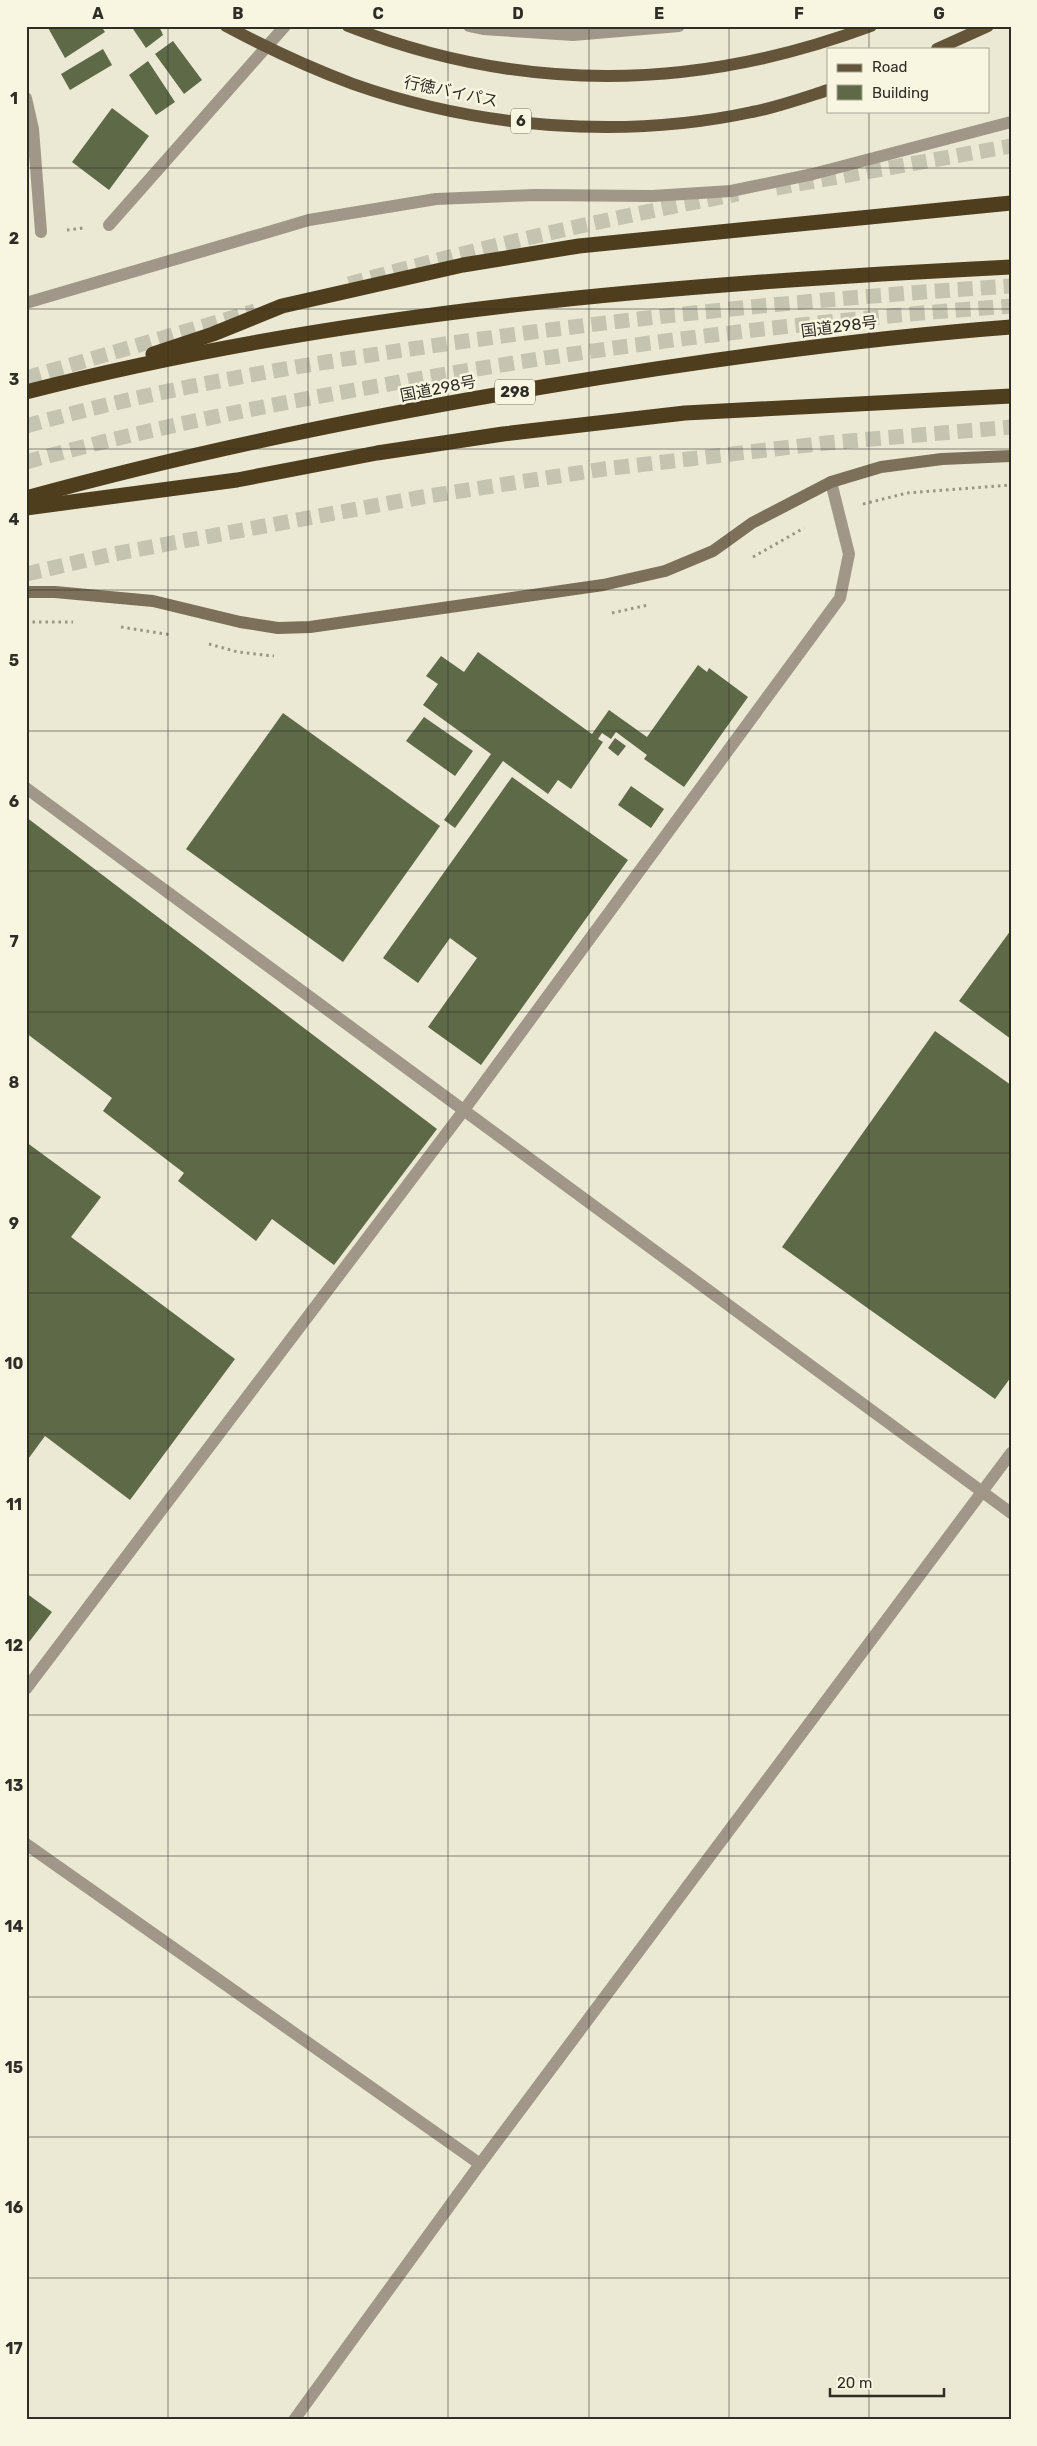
<svg xmlns="http://www.w3.org/2000/svg" width="1037" height="2446" font-family="Rubik,'Noto Sans JP',sans-serif">
	<style>
		.building { fill: #5e6947 }
		.lines { fill: none; stroke-linecap: round; stroke-linejoin: round }
		.highway-tunnel { stroke: #c5c4b1; stroke-width: 15; stroke-dasharray: 15 8; stroke-linecap: butt }
		.path { stroke: #979586; stroke-width: 3; stroke-dasharray: 2.5 4; stroke-linecap: butt }
		.street { stroke: #a09788; stroke-width: 12 }
		.secondary { stroke: #7d705a; stroke-width: 12 }
		.primary { stroke: #64553a; stroke-width: 12 }
		.highway { stroke: #4f3e1e; stroke-width: 15 }
		.primary-bridge { stroke: #64553a; stroke-width: 12 }
		.grid { fill: none; stroke: #2f2e26; stroke-width: 1; stroke-opacity: 0.55 }
		.labels { text-anchor: middle; stroke-width: 5; stroke-linejoin: round; paint-order: stroke }
		.shield { fill: #f8f6e1; stroke: #6b6a5e; stroke-width: 1 }
		.shield-label { font-size: 15px; font-weight: bold; fill: #2f2e26 }
		.street-label { font-size: 16px; fill: #2f2e26; stroke: #f8f6e1 }
		.neatline { fill: none; stroke: #2f2e26; stroke-width: 2 }
		.grid-label { font-size: 16px; text-anchor: middle; font-weight: bold; fill: #2f2e26 }
	</style>
	<rect width="100%" height="100%" fill="#ebe9d4"/>
	<g class="building">
		<path d="M47 26H101L105 32 65 58Z"/>
		<path d="M131 26H159L163 35 146 48Z"/>
		<path d="M173 41 202 80 184 94 155 54Z"/>
		<path d="M103 49 112 65 70 90 61 74Z"/>
		<path d="M148 61 175 102 156 115 129 75Z"/>
		<path d="M112 108 149 136 109 190 72 162Z"/>
		<path d="M478 652 592 734 609 710 647 737 698 665 707 672 709 668 748 697 684 787 644 759 647 755 616 732 611 739 602 733 598 739 603 742 571 789 558 780 548 794 503 761 455 828 444 820 491 754 423 705 438 684 426 676 441 656 464 672Z"/>
		<path d="M283 713 440 826 343 962 186 849Z"/>
		<path d="M424 717 473 751 455 776 406 741Z"/>
		<path d="M615 738 626 746 618 756 608 748Z"/>
		<path d="M512 777 628 860 481 1065 428 1027 477 958 450 938 418 983 383 958Z"/>
		<path d="M631 786 664 809 651 828 618 805Z"/>
		<path d="M26 817 437 1129 334 1265 272 1219 256 1241 178 1181 184 1173 103 1111 112 1098 26 1033Z"/>
		<path d="M1011 930V1039L959 1001Z"/>
		<path d="M935 1031 1011 1085V1377L995 1399 782 1247Z"/>
		<path d="M26 1142 101 1197 71 1237 235 1359 130 1500 45 1436 26 1462Z"/>
		<path d="M26 1593 52 1612 26 1646Z"/>
	</g>
	<g class="lines">
		<g class="highway-tunnel">
			<path d="M776 188 1011 146"/>
			<path d="M349 284C477 248 608 218 738 194"/>
			<path d="M26 378 255 311"/>
			<path d="M26 426C149 391 277 369 404 350 605 320 807 299 1011 286"/>
			<path d="M26 462C145 429 267 405 389 384 595 347 802 321 1011 306"/>
			<path d="M26 574 113 554 422 497 604 469 826 443 1011 427"/>
		</g>
		<g class="path">
			<path d="M67 230 83 228"/>
			<path d="M863 504 907 493 1011 485"/>
			<path d="M753 557 804 528"/>
			<path d="M612 613 648 605"/>
			<path d="M26 622H73"/>
			<path d="M121 627 172 635"/>
			<path d="M209 644 238 652 274 656"/>
		</g>
		<g class="street">
			<path d="M469 26 483 29 573 35 679 26"/>
			<path d="M26 98 33 129 41 232"/>
			<path d="M109 225 285 26"/>
			<path d="M26 303 309 220 436 199 536 195 652 196 731 191 813 174 1011 122"/>
			<path d="M26 788 1011 1513"/>
			<path d="M26 1689 464 1110 840 598 849 554 831 482"/>
			<path d="M26 1844 480 2164"/>
			<path d="M294 2420 480 2164 1011 1453"/>
		</g>
		<path class="secondary" d="M26 592H55L153 601 240 622 278 628 310 627 603 585 665 571 713 551 752 523 831 482 881 467 942 459 1011 456"/>
		<g class="primary">
			<path d="M348 26C522 94 697 91 871 26"/>
			<path d="M937 49 988 26"/>
		</g>
		<g class="highway">
			<path d="M153 354 213 334 282 306 463 265 579 246 1011 203"/>
			<path d="M26 392C344 310 684 283 1011 267"/>
			<path d="M26 498C196 451 369 416 542 387 698 361 854 339 1011 327"/>
			<path d="M26 508 237 480 377 453 503 434 685 413 1011 396"/>
		</g>
		<path class="primary-bridge" d="M226 26C267 48 310 68 353 84 478 128 622 140 752 112 778 107 803 98 828 90"/>
	</g>
	<path class="grid" d="M168 26V2420M308 26V2420M448 26V2420M589 26V2420M729 26V2420M869 26V49M869 111V2420M26 168H1011M26 309H1011M26 449H1011M26 590H1011M26 731H1011M26 871H1011M26 1012H1011M26 1153H1011M26 1293H1011M26 1434H1011M26 1575H1011M26 1715H1011M26 1856H1011M26 1997H1011M26 2137H1011M26 2278H1011"/>
	<g class="labels">
		<g class="shield">
			<rect x="511" y="108.5" width="20" height="25" rx="4"/>
			<rect x="495" y="379.5" width="40" height="25" rx="4"/>
		</g>
		<g class="shield-label">
			<text x="521" y="126">6</text>
			<text x="515" y="397">298</text>
		</g>
		<g class="street-label">
			<text transform="translate(451 91) rotate(12)" y="6">行徳バイパス</text>
			<text transform="translate(839 326) rotate(-7)" y="6">国道298号</text>
			<text transform="translate(438 388) rotate(-11)" y="6">国道298号</text>
		</g>
	</g>
	<rect width="1037" height="2446" fill="none" stroke="#f8f6e1" stroke-width="55"/>
	<rect x="827" y="48" width="162" height="65" fill="#f8f6e1" stroke="#a8a696"/>
	<rect x="837" y="64" width="25" height="8" fill="#64553a" stroke="#a8a696"/>
	<text x="872" y="72" font-size="15" fill="#2f2e26">Road</text>
	<rect x="837" y="85" width="25" height="15" fill="#5e6947" stroke="#a8a696"/>
	<text x="872" y="98" font-size="15" fill="#2f2e26">Building</text>
	<path d="M830 2388v8h114v-8" fill="none" stroke="#2f2e26" stroke-width="2.5"/>
	<text x="837" y="2388" font-size="15" fill="#2f2e26" stroke="#f8f6e1" stroke-width="4" paint-order="stroke">20 m</text>
	<rect x="28" y="28" width="982" height="2390" class="neatline"/>
	<g class="grid-label">
		<text x="98" y="19">A</text>
		<text x="238" y="19">B</text>
		<text x="378" y="19">C</text>
		<text x="518" y="19">D</text>
		<text x="659" y="19">E</text>
		<text x="799" y="19">F</text>
		<text x="939" y="19">G</text>
		<text x="14" y="104">1</text>
		<text x="14" y="244">2</text>
		<text x="14" y="385">3</text>
		<text x="14" y="525">4</text>
		<text x="14" y="666">5</text>
		<text x="14" y="807">6</text>
		<text x="14" y="947">7</text>
		<text x="14" y="1088">8</text>
		<text x="14" y="1229">9</text>
		<text x="14" y="1369">10</text>
		<text x="14" y="1510">11</text>
		<text x="14" y="1651">12</text>
		<text x="14" y="1791">13</text>
		<text x="14" y="1932">14</text>
		<text x="14" y="2073">15</text>
		<text x="14" y="2213">16</text>
		<text x="14" y="2354">17</text>
	</g>
</svg>
